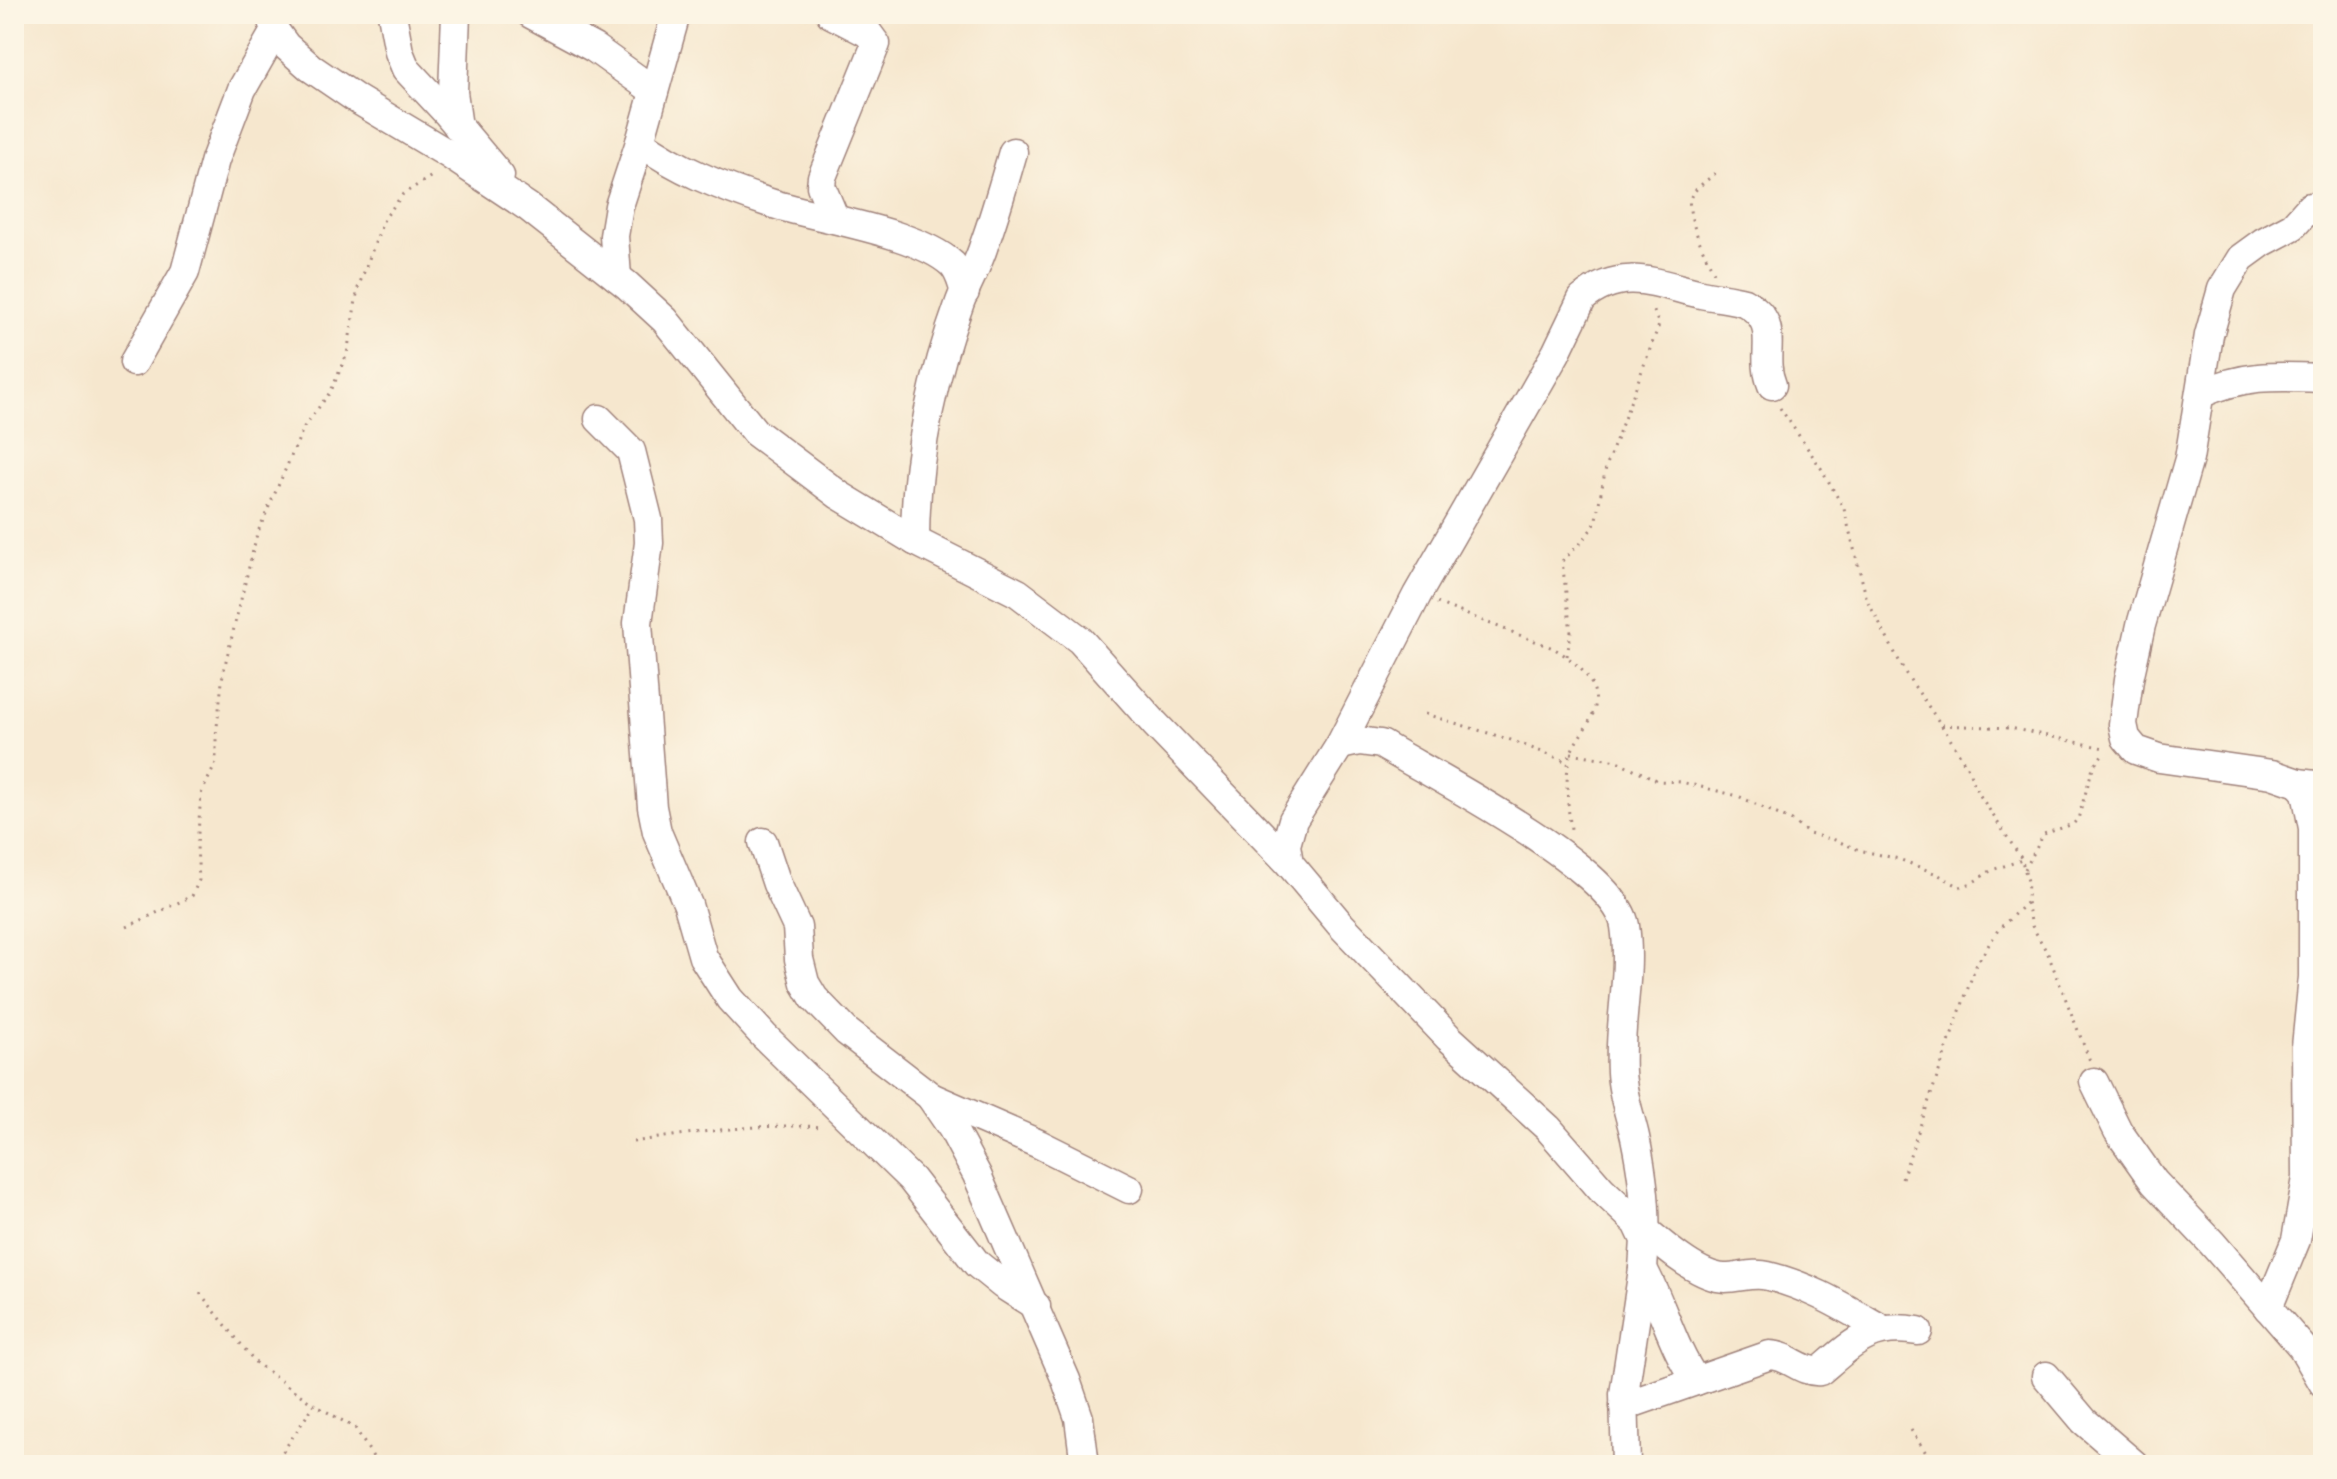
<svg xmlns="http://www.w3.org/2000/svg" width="2337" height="1479" font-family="'Shantell Sans',sans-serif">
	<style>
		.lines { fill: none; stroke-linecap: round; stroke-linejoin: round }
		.minor-casing { stroke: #a0837c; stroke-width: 31 }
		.path { stroke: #a0837c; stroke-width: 3; stroke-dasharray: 2 6; stroke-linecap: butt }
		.minor { stroke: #fff; stroke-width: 28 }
	</style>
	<rect width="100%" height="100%" fill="#fcf5e5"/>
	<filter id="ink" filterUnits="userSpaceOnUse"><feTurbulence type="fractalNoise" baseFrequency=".0125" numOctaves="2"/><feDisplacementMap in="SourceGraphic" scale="16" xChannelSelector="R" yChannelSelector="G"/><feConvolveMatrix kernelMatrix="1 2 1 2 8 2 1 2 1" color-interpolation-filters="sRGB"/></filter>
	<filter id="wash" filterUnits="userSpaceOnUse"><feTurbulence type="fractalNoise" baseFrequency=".006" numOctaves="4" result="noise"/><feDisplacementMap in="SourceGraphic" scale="32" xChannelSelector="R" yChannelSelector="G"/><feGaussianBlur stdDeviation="1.8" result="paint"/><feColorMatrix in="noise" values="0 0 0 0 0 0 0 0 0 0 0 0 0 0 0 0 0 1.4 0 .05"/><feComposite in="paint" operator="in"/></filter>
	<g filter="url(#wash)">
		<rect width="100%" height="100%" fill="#f6e7ce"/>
	</g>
	<g filter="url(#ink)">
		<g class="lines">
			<g class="minor-casing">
				<g id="minor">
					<path d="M270 14 275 31 286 46 311 68 358 100 450 155 528 207 627 285 665 320 755 432 839 495 915 541 1018 593 1080 640 1155 724 1289 863 1340 924 1449 1038 1548 1128 1601 1189 1637 1223 1645 1240 1643 1269 1624 1394 1626 1465"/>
					<path d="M392 14 399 52 406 69 448 114 500 176"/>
					<path d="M456 14 453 92 458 127"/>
					<path d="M531 14 594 48 654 91"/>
					<path d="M831 14 868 33 876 44 822 177 821 186 835 219"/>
					<path d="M640 142C678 170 722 187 767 202 815 218 916 231 952 264 960 272 961 281 965 292"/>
					<path d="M2310 207 2293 226 2263 242 2241 258 2222 289 2209 335 2189 459 2141 625 2129 679 2123 724 2126 738 2136 750 2159 758 2272 774 2298 783 2323 786"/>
					<path d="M617 277 614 236 619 206 640 142 676 14"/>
					<path d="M134 362 185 272 215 160 242 89 275 31"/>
					<path d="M2200 394C2245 374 2275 376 2323 378"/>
					<path d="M599 419 631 451 648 519 649 543 638 623 652 807 657 832 688 905 703 957 730 999 764 1036 911 1179 977 1264 1003 1285 1036 1306"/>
					<path d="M915 541C915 460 932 379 960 302 967 283 978 265 984 245 995 215 1004 183 1013 152"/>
					<path d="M1340 745 1359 741 1381 744C1433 776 1616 868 1625 926 1632 974 1618 1024 1621 1072 1622 1094 1630 1115 1635 1137 1642 1170 1647 1205 1645 1239"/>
					<path d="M763 842 777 884 797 927 799 959 805 983 814 998 847 1032 930 1096 952 1128 977 1175 1066 1380 1079 1418 1085 1465"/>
					<path d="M1289 863 1286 845 1293 820 1340 745 1417 595 1556 353 1582 299C1622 265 1657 284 1701 294 1715 297 1730 298 1744 302 1784 324 1758 351 1772 385"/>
					<path d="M2094 1082 2118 1131 2154 1182 2212 1243 2302 1347 2323 1383"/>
					<path d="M931 1097 1039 1144 1129 1189"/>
					<path d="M1645 1230C1664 1246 1700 1278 1725 1278 1740 1278 1753 1272 1768 1276 1810 1286 1845 1308 1882 1329"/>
					<path d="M1643 1269C1663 1306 1672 1346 1696 1381"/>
					<path d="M2268 1308 2296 1240 2307 1178 2306 1047 2313 977V828L2306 792 2298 783"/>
					<path d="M2046 1376 2084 1421 2135 1465"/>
					<path d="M1624 1406 1770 1355C1789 1355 1801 1373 1820 1371 1854 1342 1872 1323 1918 1331"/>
				</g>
			</g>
			<g class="path">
				<path d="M1714 272C1706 258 1686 215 1690 199 1693 189 1709 179 1717 172"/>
				<path d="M1780 408 1821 468 1844 509 1867 600 1906 674 1946 732 1967 767 1979 794 2021 858 2028 881 2027 902 2032 926 2048 954 2090 1061"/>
				<path d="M1437 603 1553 648C1576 661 1606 686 1592 716 1586 730 1572 744 1569 759 1565 779 1568 814 1572 834"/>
				<path d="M1567 656 1571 632 1562 561 1580 544 1595 524 1606 467 1659 325 1652 306"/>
				<path d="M1425 714 1508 739 1568 762"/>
				<path d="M1942 725 2010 728 2104 748"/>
				<path d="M1571 753 1617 761 1659 781 1681 782 1738 796 1792 821 1809 834 1835 840 1859 850 1899 859 1939 875 1960 887 1972 883 1992 870 2022 860"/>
				<path d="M2025 869 2044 834 2073 824 2078 819 2093 767 2105 751"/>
				<path d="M127 927 192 896 199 880 197 846 201 794 216 763V736L223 673 257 534 304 427 331 391 347 354 358 288 384 219 403 194 435 174"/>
				<path d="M633 1142C696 1132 760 1123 824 1127"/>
				<path d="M1902 1178 1976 965 1998 930 2027 902"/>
				<path d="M200 1293 256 1363 310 1402 355 1428 378 1465"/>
				<path d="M1911 1430 1934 1465"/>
				<path d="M274 1465 314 1405"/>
			</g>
			<use href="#minor" class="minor"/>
		</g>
	</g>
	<rect width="2337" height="1479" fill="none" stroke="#fcf5e5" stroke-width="48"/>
</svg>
